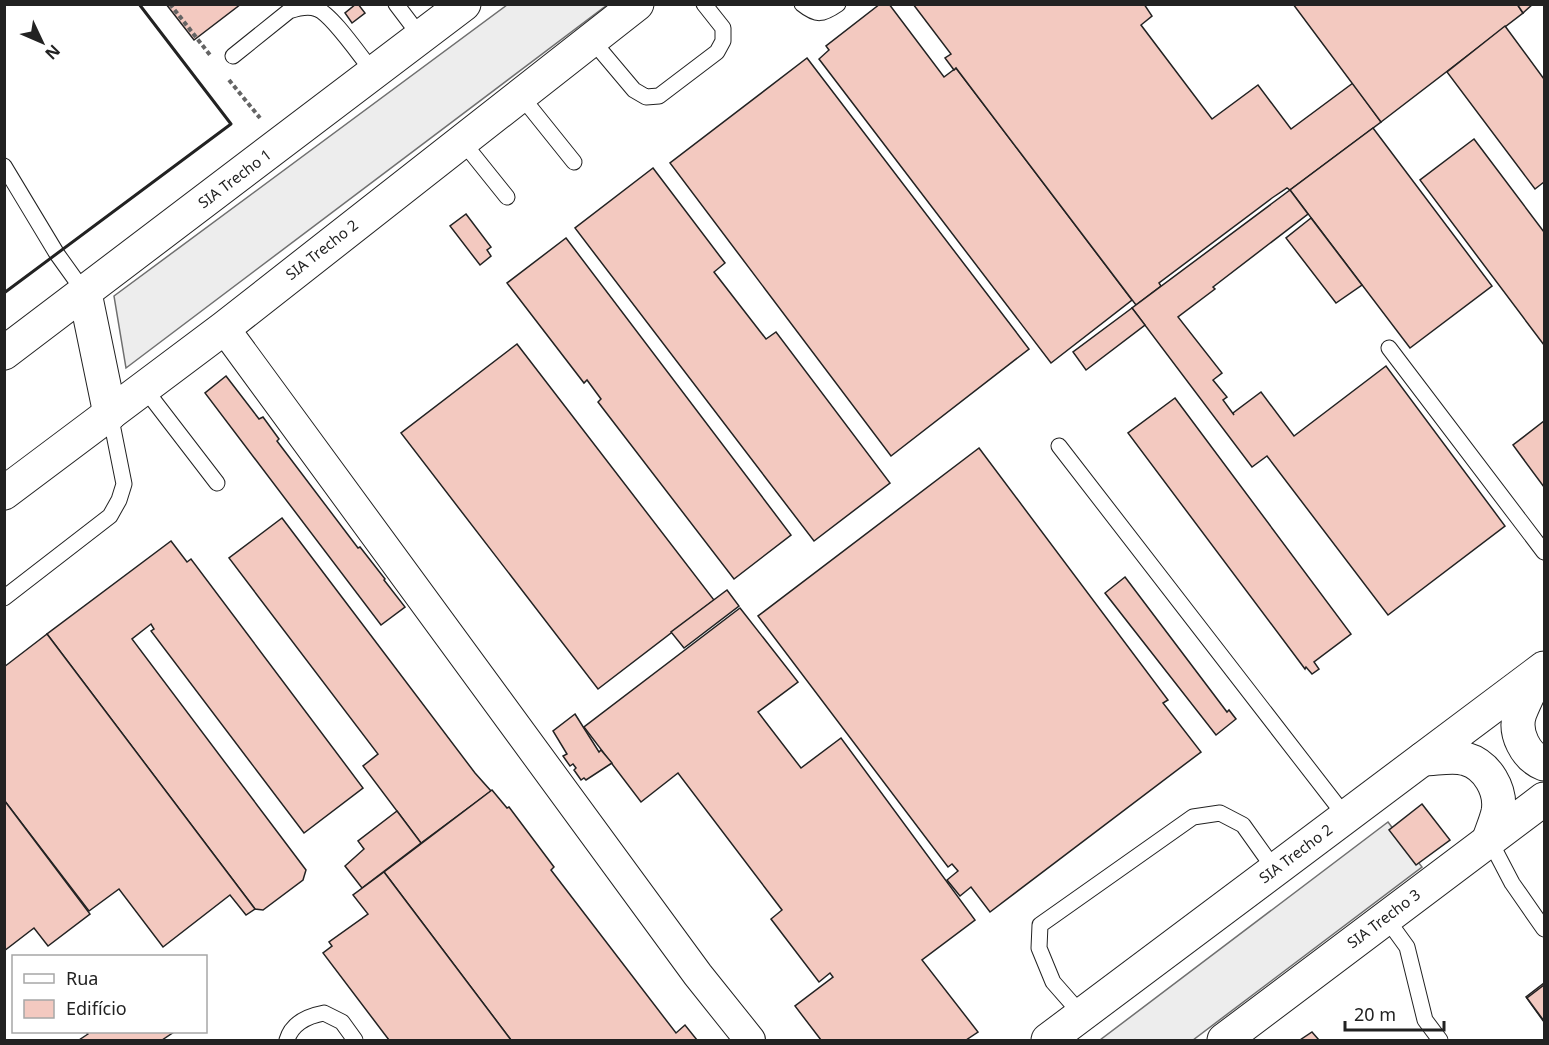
<svg xmlns="http://www.w3.org/2000/svg" width="1549" height="1045" font-family="'Noto Sans',sans-serif">
	<style>
		.parking { fill: #ededed; stroke: #6f6f6f; stroke-width: 1.5 }
		.building { fill: #f3c9c0; stroke: #222; stroke-width: 1.5 }
		.lines { fill: none; stroke-linecap: round; stroke-linejoin: round }
		.lane-casing { stroke: #222; stroke-width: 17 }
		.street-casing { stroke: #222; stroke-width: 32 }
		.secondary-casing { stroke: #222; stroke-width: 35 }
		.path { stroke: #646464; stroke-width: 4; stroke-dasharray: 4.5 3; stroke-linecap: butt }
		.lane { stroke: #fff; stroke-width: 15 }
		.street { stroke: #fff; stroke-width: 30 }
		.secondary { stroke: #fff; stroke-width: 33 }
		.wall { stroke: #222; stroke-width: 3 }
		.labels { text-anchor: middle; stroke-width: 4.5; stroke-linejoin: round; paint-order: stroke }
		.street-label { font-size: 15px; fill: #222; stroke: #fff }
	</style>
	<rect width="100%" height="100%" fill="#fff"/>
	<g class="parking">
		<path d="M507 5H607L126 368 114 296Z"/>
		<path d="M1388 822 1422 867 1193 1040H1100Z"/>
	</g>
	<g class="building">
		<path d="M166 4H241L194 40Z"/>
		<path d="M356 4H358L365 13 352 23 345 13Z"/>
		<path d="M880 4H889L944 77 956 68 1132 300 1051 363 819 59 829 50 826 46Z"/>
		<path d="M913 4H1144L1152 16 1141 25 1212 119 1258 85 1291 129 1353 83 1381 122 1290 190 1287 188 1272 198 1159 283 1161 286 1136 305 956 68 954 70 945 58 951 54Z"/>
		<path d="M1293 4H1517L1523 13 1381 122Z"/>
		<path d="M1517 4H1533L1523 13Z"/>
		<path d="M1505 26 1544 79V182L1535 189 1447 72Z"/>
		<path d="M807 58 1029 349 891 456 670 163Z"/>
		<path d="M1373 128 1492 286 1410 348 1290 190Z"/>
		<path d="M1474 139 1544 232V345L1420 180Z"/>
		<path d="M653 168 725 263 714 272 766 339 776 332 890 483 814 541 575 228Z"/>
		<path d="M1290 190 1308 214 1213 287 1215 289 1178 317 1222 373 1213 380 1227 397 1223 400 1234 415 1233 413 1261 392 1294 436 1386 366 1505 526 1388 615 1267 456 1252 467 1132 308Z"/>
		<path d="M466 214 491 247 487 250 491 256 480 265 450 226Z"/>
		<path d="M1311 218 1362 285 1336 303 1286 238Z"/>
		<path d="M566 238 791 535 734 579 598 402 601 399 587 380 584 383 507 283Z"/>
		<path d="M1132 308 1145 325 1086 370 1073 352Z"/>
		<path d="M517 344 714 600 598 689 401 433Z"/>
		<path d="M226 376 259 419 263 417 279 439 277 441 358 548 360 547 385 579 384 580 405 607 381 625 205 393Z"/>
		<path d="M1175 398 1351 634 1314 662 1319 669 1312 674 1306 667 1305 669 1128 433Z"/>
		<path d="M1544 421V487L1513 445Z"/>
		<path d="M979 448 1168 700 1163 703 1201 752 990 912 971 887 960 896 947 880 958 871 952 864 948 867 758 616Z"/>
		<path d="M282 518 475 773 491 791 421 843 363 766 378 754 229 558Z"/>
		<path d="M171 541 187 562 191 559 363 788 304 833 151 631 154 629 151 624 132 639 306 870 303 880 263 910 255 909 47 634Z"/>
		<path d="M1125 577 1227 712 1229 710 1236 719 1216 735 1105 593Z"/>
		<path d="M727 590 739 606 684 648 671 632Z"/>
		<path d="M740 608 798 682 758 712 801 768 841 738 975 920 922 960 978 1032 966 1040H821L795 1006 833 977 830 973 819 982 771 919 782 910 678 773 641 802 584 727Z"/>
		<path d="M47 634 255 909 246 915 230 895 163 947 119 889 89 911 4 800V667Z"/>
		<path d="M575 714 599 752 601 750 612 763 586 780 584 778 581 780 574 770 576 768 573 764 570 766 563 756 567 754 553 731Z"/>
		<path d="M492 790 507 808 509 807 554 867 551 870 676 1033 685 1025 697 1040H511L384 872Z"/>
		<path d="M4 800 90 914 48 946 34 928 4 951Z"/>
		<path d="M1422 804 1450 840 1416 865 1389 830Z"/>
		<path d="M397 811 421 843 362 888 345 866 364 849 358 841Z"/>
		<path d="M384 872 511 1040H389L323 953 332 946 329 942 368 914 353 895Z"/>
		<path d="M1544 983V1022L1526 997Z"/>
		<path d="M1544 985V1021L1527 998Z"/>
		<path d="M86 1032H174L162 1040H79L88 1034Z"/>
		<path d="M1312 1032 1319 1040H1300Z"/>
	</g>
	<g class="lines">
		<g class="lane-casing">
			<g id="lane">
				<path d="M396 4 421 37"/>
				<path d="M802 4C817 16 822 15 838 4"/>
				<path d="M591 39 634 90 646 97 659 96 717 52 723 41V28L704 4"/>
				<path d="M233 56 289 11C298 8 308 5 317 9 332 14 362 59 374 73"/>
				<path d="M521 96 574 162"/>
				<path d="M462 141 507 197"/>
				<path d="M4 166 57 254 85 293"/>
				<path d="M1389 348 1544 552"/>
				<path d="M144 388 217 483"/>
				<path d="M1059 446 1346 817"/>
				<path d="M4 598 110 516 119 500 124 484 110 414"/>
				<path d="M1489 839 1512 883 1544 929"/>
				<path d="M1386 918 1407 947 1425 1020 1440 1040"/>
				<path d="M1082 1015 1053 982 1039 948 1040 925 1193 817 1220 813 1243 825 1275 870"/>
				<path d="M287 1040C292 1023 308 1016 324 1013L342 1022 355 1040"/>
			</g>
		</g>
		<g class="street-casing">
			<path id="street" d="M224 328 698 975 750 1040"/>
		</g>
		<g class="secondary-casing">
			<g id="secondary">
				<path d="M85 293 110 414"/>
				<path d="M4 353 464 4"/>
				<path d="M4 493 224 328 637 4"/>
				<path d="M1538 674C1532 687 1525 700 1520 713 1513 733 1526 757 1544 764"/>
				<path d="M1423 759C1436 759 1454 755 1466 759 1487 765 1502 790 1498 812 1496 821 1492 830 1489 839"/>
				<path d="M1048 1040 1544 668"/>
				<path d="M1224 1040 1544 799"/>
			</g>
		</g>
		<g class="path">
			<path d="M170 4 210 55"/>
			<path d="M229 80 260 118"/>
		</g>
		<use href="#lane" class="lane"/>
		<use href="#street" class="street"/>
		<use href="#secondary" class="secondary"/>
		<path class="wall" d="M4 293 231 124 139 4"/>
	</g>
	<g class="labels">
		<g class="street-label">
			<text transform="translate(235 179) rotate(-37)" y="5">SIA Trecho 1</text>
			<text transform="translate(322 250) rotate(-38)" y="5">SIA Trecho 2</text>
			<text transform="translate(1296 854) rotate(-37)" y="5">SIA Trecho 2</text>
			<text transform="translate(1384 919) rotate(-37)" y="5">SIA Trecho 3</text>
		</g>
	</g>
	<rect width="1549" height="1045" fill="none" stroke="#222222" stroke-width="12"/>
	<rect x="12" y="955" width="195" height="78" fill="#ffffff" stroke="#a7a7a7" stroke-width="1.5"/>
	<rect x="24" y="974" width="30" height="9" fill="#ffffff" stroke="#a7a7a7" stroke-width="1.5"/>
	<text x="66" y="985" font-size="18" fill="#222222">Rua</text>
	<rect x="24" y="1000" width="30" height="18" fill="#f3c9c0" stroke="#a7a7a7" stroke-width="1.5"/>
	<text x="66" y="1015" font-size="18" fill="#222222">Edifício</text>
	<g transform="translate(42 42) rotate(134)" stroke="#ffffff" stroke-width="4.5" paint-order="stroke">
	<path d="M0-4.5L10 22L0 15L-10 22Z" fill="#222222"/>
	<text y="-9" font-size="16" font-weight="bold" text-anchor="middle" fill="#222222">N</text>
	</g>
	<path d="M1345 1021v9h99v-9" fill="none" stroke="#222222" stroke-width="3"/>
	<text x="1354" y="1021" font-size="18" fill="#222222" stroke="#ffffff" stroke-width="4.5" paint-order="stroke">20 m</text>
</svg>
